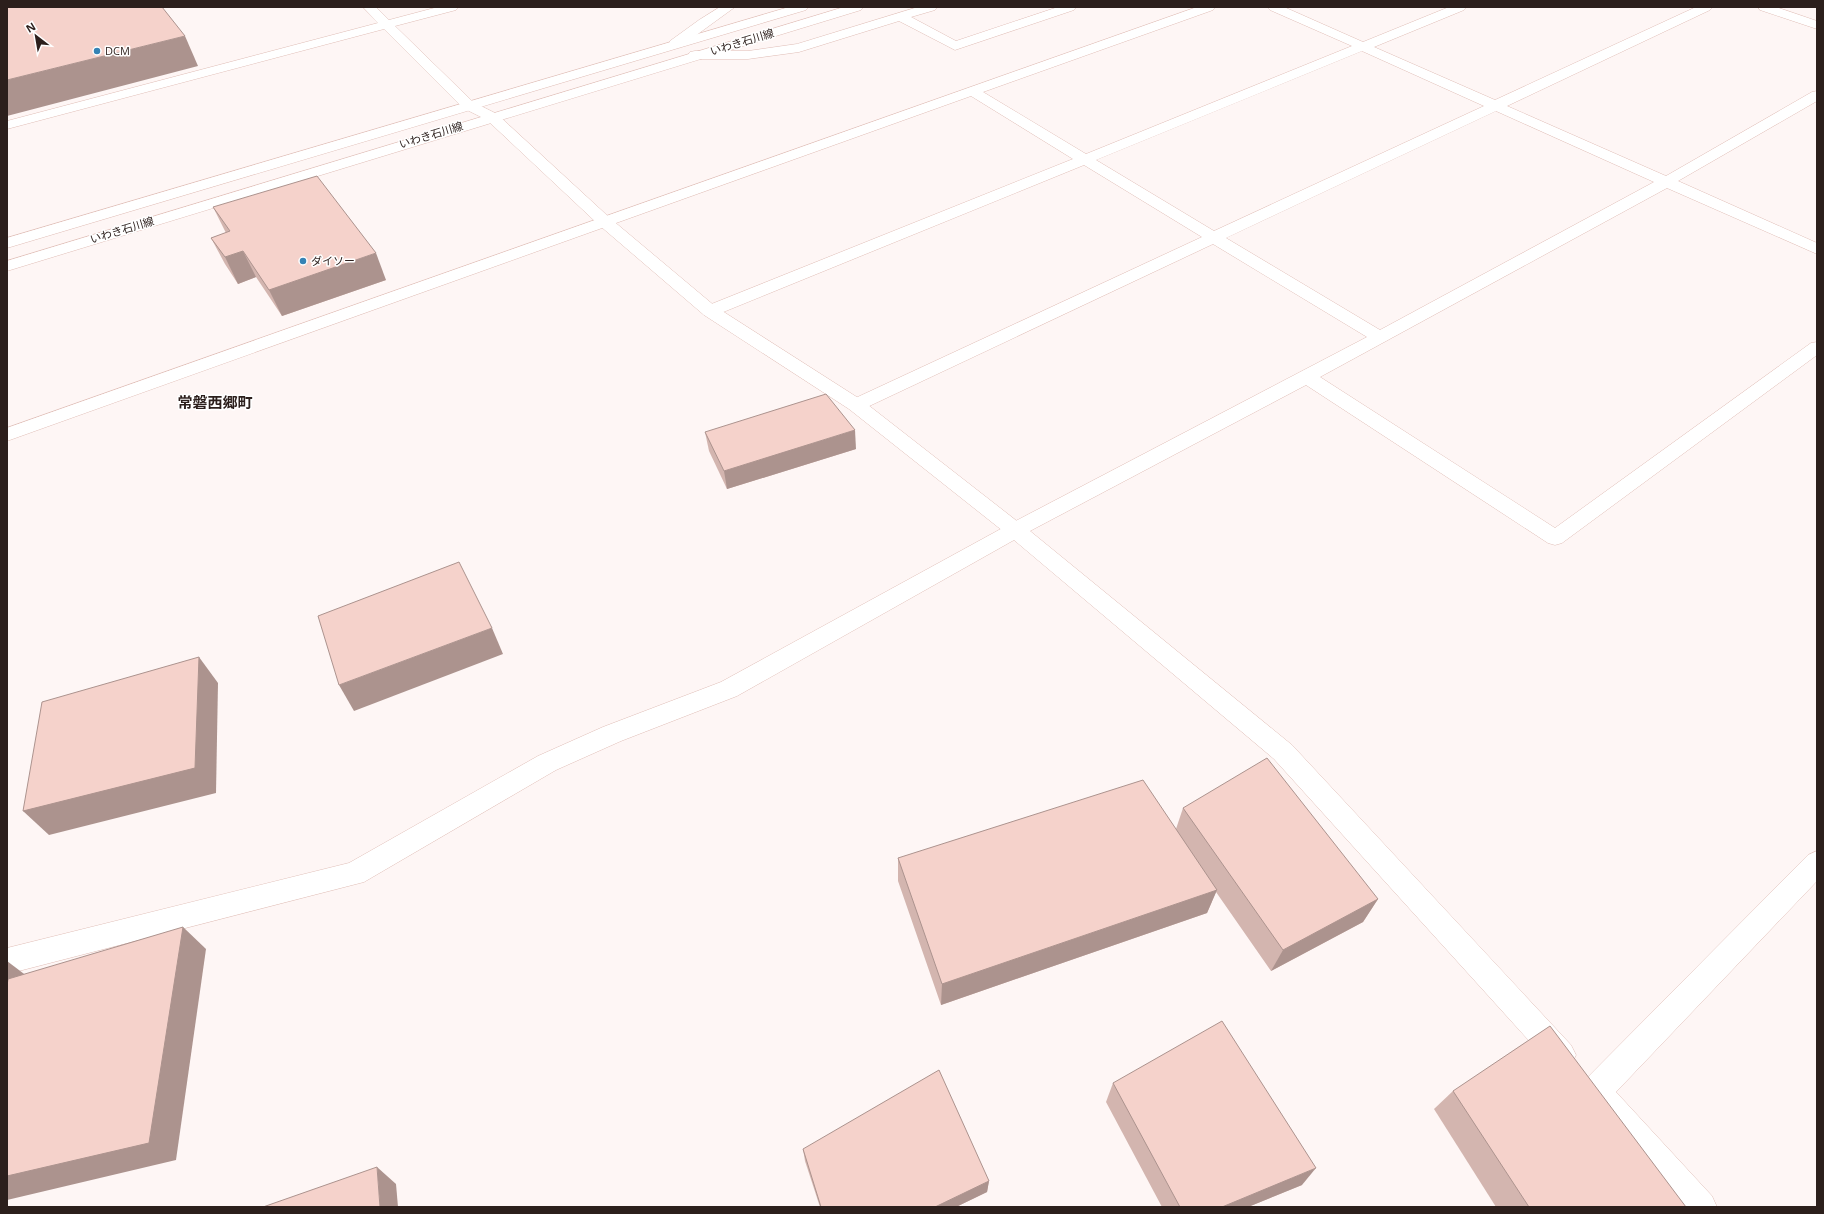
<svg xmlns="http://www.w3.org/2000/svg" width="1824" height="1214" font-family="'Open Sans','Noto Sans JP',sans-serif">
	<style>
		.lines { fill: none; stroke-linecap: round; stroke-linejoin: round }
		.minor-casing { stroke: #e0beb7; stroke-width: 1 }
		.tertiary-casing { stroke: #e0beb7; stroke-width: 1 }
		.primary-casing { stroke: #e0beb7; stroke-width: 1 }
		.minor { fill: #fff; fill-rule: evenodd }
		.tertiary { fill: #fff; fill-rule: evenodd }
		.primary { fill: #fff; fill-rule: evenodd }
		.wall { fill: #d3b5af }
		.shaded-wall { fill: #ac938e }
		.building { fill: #f5d2cb; stroke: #ac938e }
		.poi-dot { fill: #3583b5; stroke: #fff; stroke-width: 1.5 }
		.labels { text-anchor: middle; stroke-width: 3; stroke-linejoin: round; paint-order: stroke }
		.far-street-label { font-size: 11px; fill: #2c1f1c; stroke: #fff }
		.far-poi-label { font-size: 11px; fill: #2c1f1c; stroke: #fff; text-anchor: start }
		.quarter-label { font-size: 15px; font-weight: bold; fill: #2c1f1c; stroke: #fff }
	</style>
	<rect width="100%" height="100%" fill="#fef6f5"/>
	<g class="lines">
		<g class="minor-casing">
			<g id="minor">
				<path d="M363 7H376L389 20 438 7H458L456 10 395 26 473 102 497 114 499 117 497 120H487L463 108 384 29 7 129V121L378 23Z"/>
				<path d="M720 7H735L680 47H670L669 44 670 41 699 20Z"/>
				<path d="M918 7H937L935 10 911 17 956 41 1058 7H1076L1074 10 955 50 899 21 799 52 748 59H695L690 58 688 55 690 52 695 51H748L797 44Z"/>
				<path d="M1197 7H1215L1213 10 983 92 1086 154 1352 46 1270 10 1268 7H1284L1363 42 1449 7H1466L1464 10 1374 47 1495 100 1696 7H1712L1710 10 1507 106 1666 176 1812 92 1817 91V101L1678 181 1817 243V254L1667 188 1320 377 1555 528 1811 343 1817 342V355L1562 543 1555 545 1548 543 1306 385 1030 531 1292 745 1571 1045 1576 1055 1571 1065 1561 1070 1551 1065 1274 759 1014 540 737 696 621 741 556 770 364 882 7 974V948L349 863 538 756 603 727 721 682 1008 525 1367 337 1213 244 863 409 856 411 849 409 847 405 849 401 1202 237 1084 165 716 315 710 316 704 315 701 311 704 307 1073 159 971 96 7 441V428ZM1362 51 1484 106 1214 231 1096 160ZM1496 111 1654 182 1380 330 1226 238Z"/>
				<path d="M1758 7H1776L1817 21V29L1760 10Z"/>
				<path d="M1817 851V881L1616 1092 1712 1196 1717 1207H1680L1584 1103 1580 1092 1584 1081 1808 855Z"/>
			</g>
		</g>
		<g class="tertiary-casing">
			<path id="tertiary" d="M492 113 497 114 611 219 716 307 863 401 1022 525 1025 530 1022 535 1015 537 1008 535 849 409 704 315 599 225 487 120 485 117 487 114Z"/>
		</g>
		<g class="primary-casing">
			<g id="primary">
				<path d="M789 7H808L806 10 7 248V238Z"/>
				<path d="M844 7H863L861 10 7 271V261Z"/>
			</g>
		</g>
		<use href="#minor" class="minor"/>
		<use href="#tertiary" class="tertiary"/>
		<use href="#primary" class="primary"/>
	</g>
	<g class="wall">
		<path d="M213 207 386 280 282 316 256 277 238 284 225 264 211 238 226 233Z"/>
		<path d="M705 432 856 449 727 489 709 451Z"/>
		<path d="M1183 808 1378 899 1363 922 1271 971 1216 892 1207 913 941 1005 898 881V858L1176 829Z"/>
		<path d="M1113 1083 1302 1185 1248 1207H1162L1106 1102Z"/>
		<path d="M1453 1091 1686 1207H1496L1434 1109Z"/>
		<path d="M803 1149 989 1181 987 1192 956 1207H820L805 1161Z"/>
	</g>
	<g class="shaded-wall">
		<path d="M185 36 198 66 7 116V80Z"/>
		<path d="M243 251 256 277 238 284 225 257Z"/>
		<path d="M376 253 386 280 282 316 269 290Z"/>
		<path d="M855 430 856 449 727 489 724 471Z"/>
		<path d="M492 628 503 654 354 711 339 685Z"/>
		<path d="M199 657 218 683 216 793 49 835 23 811Z"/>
		<path d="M1217 890 1207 913 941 1005 942 984Z"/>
		<path d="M1378 899 1363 922 1271 971 1283 950Z"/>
		<path d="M183 927 206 949 176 1160 7 1200V1176Z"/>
		<path d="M7 961 36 983 7 1102Z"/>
		<path d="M377 1167 396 1184 398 1207H380Z"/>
		<path d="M1316 1168 1302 1185 1248 1207H1222Z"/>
		<path d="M989 1181 987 1192 956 1207H935Z"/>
	</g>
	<g class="building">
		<path d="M7 7H162L185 36 7 80Z"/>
		<path d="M317 176 376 253 269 290 243 251 225 257 211 238 230 231 213 207Z"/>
		<path d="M826 394 855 430 724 471 705 432Z"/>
		<path d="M459 562 492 628 339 685 318 616Z"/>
		<path d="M199 657 195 768 23 811 42 702Z"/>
		<path d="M1267 758 1378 899 1283 950 1183 808Z"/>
		<path d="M1143 780 1217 890 942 984 898 858Z"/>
		<path d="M183 927 149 1143 7 1176V986L8 979Z"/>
		<path d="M1222 1021 1316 1168 1222 1207H1180L1113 1083Z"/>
		<path d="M1550 1026 1686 1207H1529L1453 1091Z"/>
		<path d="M939 1070 989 1181 935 1207H821L803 1149Z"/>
		<path d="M377 1167 380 1207H263Z"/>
	</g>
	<g class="poi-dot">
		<circle cx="97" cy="51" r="4"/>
		<circle cx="303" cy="261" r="4"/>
	</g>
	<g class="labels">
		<g class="far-street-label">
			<text transform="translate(742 42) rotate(-17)" y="4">いわき石川線</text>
			<text transform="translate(431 135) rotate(-17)" y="4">いわき石川線</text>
			<text transform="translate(122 230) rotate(-17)" y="4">いわき石川線</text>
		</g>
		<g class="far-poi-label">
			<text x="105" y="55">DCM</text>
			<text x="311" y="265">ダイソー</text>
		</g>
		<g class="quarter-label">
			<text x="215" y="408">常磐西郷町</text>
		</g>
	</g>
	<rect width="1824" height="1214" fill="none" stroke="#2c1f1c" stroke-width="16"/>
	<g transform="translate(36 36) rotate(329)" stroke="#ffffff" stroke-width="3" paint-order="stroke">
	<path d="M0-3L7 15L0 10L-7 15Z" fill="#2c1f1c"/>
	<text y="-6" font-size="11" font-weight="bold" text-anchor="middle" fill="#2c1f1c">N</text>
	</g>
</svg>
